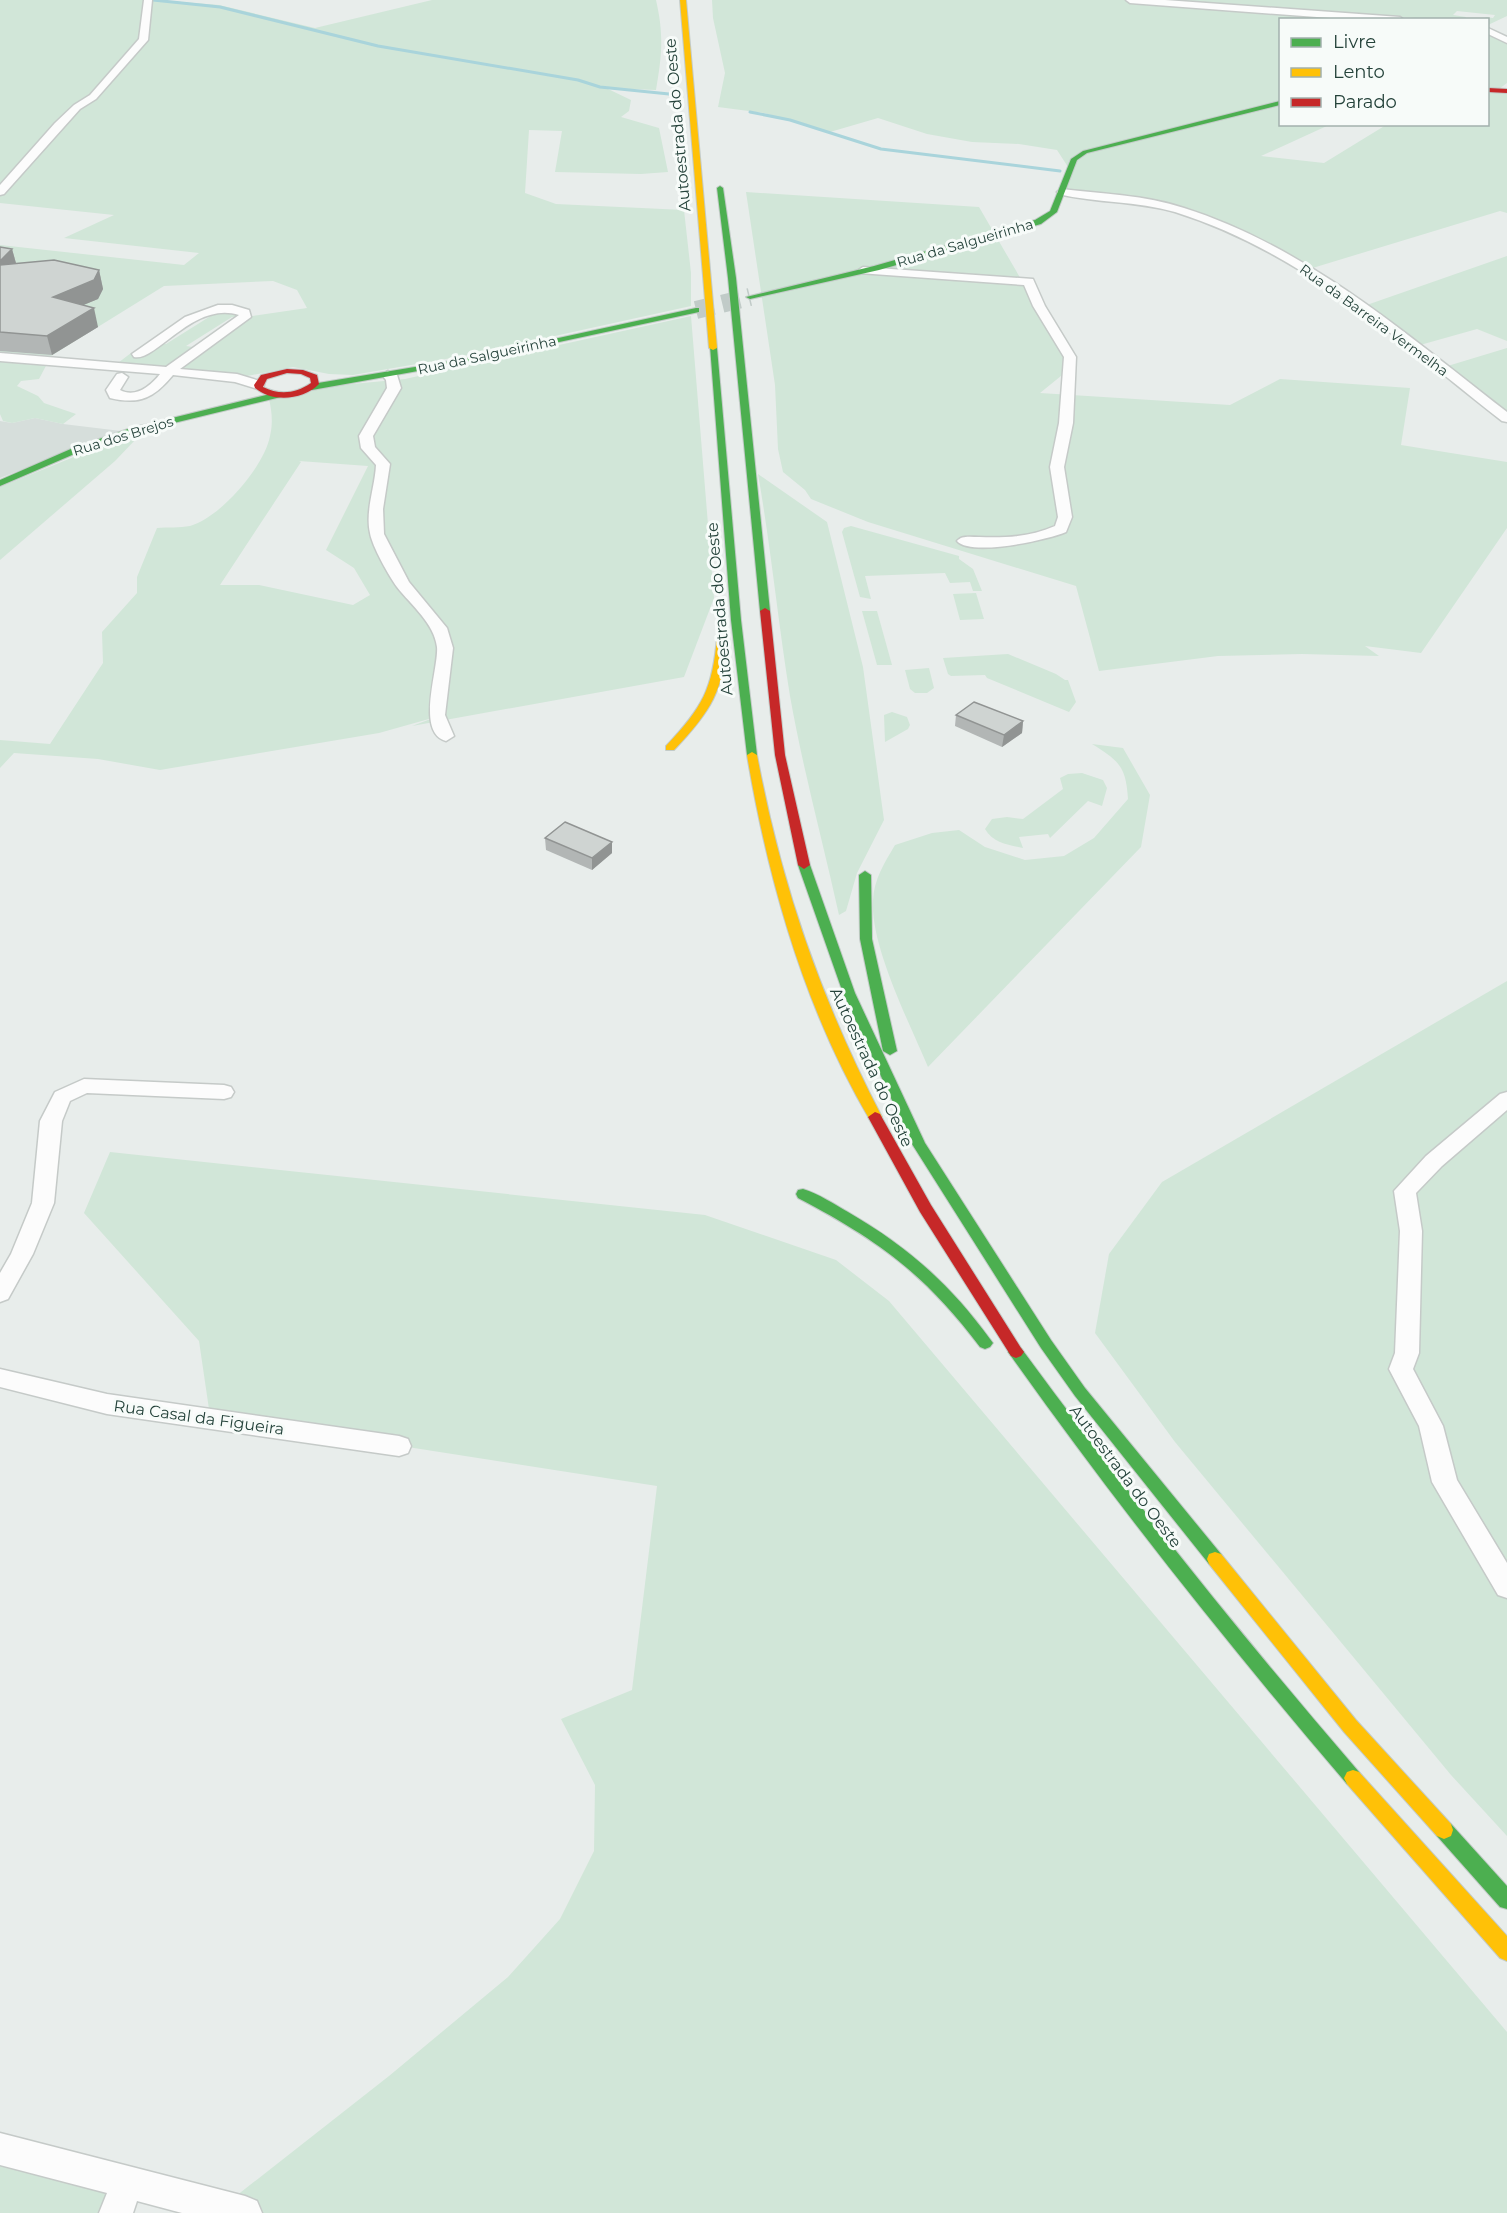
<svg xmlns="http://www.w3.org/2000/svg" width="1507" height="2213" font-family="Montserrat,sans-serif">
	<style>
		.built { fill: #d6dedb }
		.green { fill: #d1e6d8; fill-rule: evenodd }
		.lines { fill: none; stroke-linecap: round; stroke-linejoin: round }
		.stream { stroke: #a9d4db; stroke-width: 3 }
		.secondary-tunnel { stroke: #c1cbc8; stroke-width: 18; stroke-dasharray: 18 9; stroke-linecap: butt }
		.street-casing { stroke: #c5cac8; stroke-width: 3 }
		.fast-casing { stroke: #c3cbc8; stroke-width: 2 }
		.slow-casing { stroke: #c3cbc8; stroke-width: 2 }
		.jam-casing { stroke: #c3cbc8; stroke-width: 2 }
		.street { fill: #fcfcfc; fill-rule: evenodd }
		.fast { fill: #4caf50; fill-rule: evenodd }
		.slow { fill: #ffc107; fill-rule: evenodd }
		.jam { fill: #c62828; fill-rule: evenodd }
		.wall { fill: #b2b6b5 }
		.shaded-wall { fill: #919493 }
		.building { fill: #cfd4d2; stroke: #919493; stroke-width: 1.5 }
		.labels { text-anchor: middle; stroke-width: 6; stroke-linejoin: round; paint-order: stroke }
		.far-street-label { font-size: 14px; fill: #24423a; stroke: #f7fbf9 }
		.street-label { font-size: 16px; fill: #24423a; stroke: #f7fbf9 }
	</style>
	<rect width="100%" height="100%" fill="#e8edeb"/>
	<path class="built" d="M35 418 63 424 121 431 0 478V421L12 423Z"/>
	<g class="green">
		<path d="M0 0H157L219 5 315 28 432 0H656C664 35 662 55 656 90L606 88 631 100 629 111 621 117 659 128 668 172 641 174 555 172 562 131 529 130 525 193 556 204 684 210 691 273V306L463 356 353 375 329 374 293 367 237 378 114 366 131 353 138 354 156 342 166 344 225 307 246 317 307 308 297 290 273 281 164 286 51 356 0 354V245L184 265 199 253 64 238 114 215 0 203ZM232 317 241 319 199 348 186 346Z"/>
		<path d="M712 0H1127L1381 19 1280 20V124L1329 125 1261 156 1324 163 1386 125 1488 124V35L1507 43V83L1499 89 1507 92V213L1500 211 1306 270 1269 247 1176 209 1062 192 1070 170 1057 150 1019 144 972 142 927 134 878 118 830 132 764 113 718 107 725 73 713 18Z"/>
		<path d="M1151 0H1507V16L1488 25V20L1484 19 1486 17 1493 18 1495 15 1457 11 1453 15 1466 17 1465 19H1468H1430Z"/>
		<path d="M746 192 979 207 1072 367 1040 393 1230 405 1280 379 1410 388 1401 445 1507 462V528L1421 653 1365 646 1379 656 1302 654 1218 656 1099 671 1076 586 868 522 811 499 805 490 783 472 778 449 775 385Z"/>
		<path d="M1507 256V341L1477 329 1413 347 1361 307Z"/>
		<path d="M691 316 714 598 684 677 412 726 436 717 379 733 160 770 98 759 14 753 0 768V740L50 744 103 663 102 632 137 593V577L157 528C167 527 180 528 190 526 221 517 264 467 270 436 273 423 272 412 269 399L342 385 405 379ZM299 461 368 466 326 550 354 568 370 595 353 605 259 585H220L301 462Z"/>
		<path d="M1507 348V414L1441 368Z"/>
		<path d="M0 357 49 360 39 379 21 381 17 386 38 396 44 403 76 414 63 424 35 418 12 423 3 421 0 414Z"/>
		<path d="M135 432 136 439 115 461 0 560V487Z"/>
		<path d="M758 474 827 522 863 667 884 820 857 873 846 911 839 915C823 842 803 770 790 696 778 622 771 548 758 474Z"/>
		<path d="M851 526 959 556V559L973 569 982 591H973L970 582 950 583 945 573 865 576 871 599 860 597 842 532 844 528Z"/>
		<path d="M976 593 984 619 960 620 953 594Z"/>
		<path d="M862 611H877L892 665H877Z"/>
		<path d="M1008 654 1056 674 1065 680H1068L1076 702 1069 712 987 678 985 675 951 676 948 674 943 658Z"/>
		<path d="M929 668 934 688 927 693H915L910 689 905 670Z"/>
		<path d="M892 712 907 717 910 725 908 729 885 742 884 715Z"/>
		<path d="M1092 744 1123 748 1150 795 1141 847 928 1067C910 1024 870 946 873 900 874 879 885 862 895 845L932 833 959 830 985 847 1025 860 1064 856 1094 838 1128 799C1126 766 1119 761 1092 744Z"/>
		<path d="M1082 773 1103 780 1107 788 1102 806 1088 801 1050 838 1048 834 1019 837 1023 848C1009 845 993 843 985 829L992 819 1007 817 1023 819 1063 789 1060 778 1068 774Z"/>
		<path d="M1507 981V1836L1451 1775 1175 1442 1095 1333 1109 1254 1162 1182Z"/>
		<path d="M110 1152 705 1215 836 1260 889 1301 1507 2032V2213H245L222 2207 389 2076 508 1977 560 1919 594 1851 595 1785 561 1719 632 1690 657 1486 210 1416 199 1341 84 1213Z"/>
		<path d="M0 2149 128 2183 115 2213H0Z"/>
	</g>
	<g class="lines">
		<g class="stream">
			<path d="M153 0 220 7 378 46 578 80 600 87 669 94"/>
			<path d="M750 112 790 120 881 149 1060 171"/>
		</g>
		<path class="secondary-tunnel" d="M696 310 750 297"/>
		<g class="street-casing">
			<g id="street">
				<path d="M144 0H152L148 40 96 99 80 109 4 194 0 195V185L55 123 74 105 90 95 139 39Z"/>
				<path d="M1126 0H1165L1400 17 1404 20H1357L1130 3Z"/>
				<path d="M1488 28 1507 37V43L1488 34Z"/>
				<path d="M1062 189C1103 194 1145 195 1184 208 1307 247 1406 334 1507 412V422L1502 421C1401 342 1300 251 1175 212 1137 201 1096 203 1058 194L1057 192Z"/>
				<path d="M863 267 1033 279 1045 306 1076 357 1073 423 1064 467 1072 517 1066 532C1047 540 971 557 957 541 962 535 971 537 979 537 1005 538 1030 537 1055 526L1058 517 1050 467 1059 423 1064 357 1033 306 1024 285 859 273 857 271Z"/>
				<path d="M218 305H232L249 310 251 317 180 369 237 374 263 382 264 385 263 388 258 389 235 382 173 375C154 398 140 405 110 398L106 390 117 374 122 373 128 377 120 390C135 398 150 387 160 374L0 361V353L166 367 239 315C194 300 156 362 134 357L132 354 185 317Z"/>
				<path d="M388 371 397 375 401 388 373 436 375 447 390 464 383 509 384 534 409 582 447 628 453 648 445 715 454 736 446 741C415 733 439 668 437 647 434 623 411 605 397 587 389 576 372 546 370 533 365 511 375 487 376 465L361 448 359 436 387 388 386 380 382 375Z"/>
				<path d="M84 1079 224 1085 231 1087 234 1092 231 1097 224 1099 87 1093 70 1101 62 1121 54 1203 33 1254 8 1299 0 1302V1273L11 1254 32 1203 40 1121 55 1092Z"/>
				<path d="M1507 1092V1110L1442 1166 1416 1193 1422 1231 1419 1353 1413 1369 1443 1426 1457 1480 1507 1563V1598L1498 1595 1432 1482 1419 1426 1389 1369 1395 1353 1400 1231 1394 1191 1426 1156 1500 1094Z"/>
				<path d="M0 1369 107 1394 399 1436 408 1439 411 1446 408 1453 399 1456 107 1414 0 1387Z"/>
				<path d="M0 2133 245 2196 257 2201 262 2213H182L137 2201 133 2213H99L107 2193 0 2165Z"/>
			</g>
		</g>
		<g class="fast-casing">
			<g id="fast">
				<path d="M1280 101V105L1087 153 1077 160 1057 212 1041 224 879 270 750 299 746 297 874 266 1035 220 1050 211 1071 159 1083 151Z"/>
				<path d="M720 186 723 188 736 278 770 611 765 614 760 611 728 278 717 188Z"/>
				<path d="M696 308H699V312L457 364 312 390 308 387 312 384 457 360Z"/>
				<path d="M710 346 717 348 741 620 757 755 752 758 747 755 731 620Z"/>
				<path d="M278 392 281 393V397L137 432 79 452 0 486V480L73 448 131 428Z"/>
				<path d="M804 861 810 865 855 993 925 1143 1051 1340 1085 1388 1221 1554 1223 1559 1221 1564 1215 1566 1209 1564 1075 1396 1041 1348 912 1144 843 993 798 865Z"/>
				<path d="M865 871 871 875 872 939 897 1051 890 1055 883 1051 860 939 859 875Z"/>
				<path d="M803 1189C819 1194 834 1204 848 1212 907 1246 950 1284 990 1339L993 1343 990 1347 985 1349 980 1347C925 1274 878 1240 798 1198L796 1194 798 1190Z"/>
				<path d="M1016 1346 1021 1348C1128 1494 1241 1635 1359 1772L1362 1778 1359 1784 1353 1786 1347 1784C1229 1646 1116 1504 1011 1356L1008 1352 1011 1348Z"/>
				<path d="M1444 1821 1451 1824 1507 1886V1909L1500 1907 1437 1836 1435 1830 1437 1824Z"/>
			</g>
		</g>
		<g class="slow-casing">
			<g id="slow">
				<path d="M680 0H686L717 348 713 350 709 348Z"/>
				<path d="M722 633 727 636C724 691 711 711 674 750H666V746C702 708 713 689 717 636Z"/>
				<path d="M752 752 757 755C781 885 821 1000 882 1117L880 1120H870C805 1010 768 880 747 755Z"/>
				<path d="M1215 1552 1221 1554 1356 1720 1451 1824 1453 1830 1451 1836 1444 1839 1437 1836 1344 1732 1209 1564 1207 1559 1209 1554Z"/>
				<path d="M1353 1770 1359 1772 1507 1936V1961L1500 1958 1347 1784 1344 1778 1347 1772Z"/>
			</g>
		</g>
		<g class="jam-casing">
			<g id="jam">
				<path d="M1488 88 1507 89V93L1488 92Z"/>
				<path d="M287 369 303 370 317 375 319 384C303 400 273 403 255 388L254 385 261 375ZM287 373 301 374 310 378 311 383C295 394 279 395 263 387L267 379Z"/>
				<path d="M765 608 770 611 785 755 810 865 804 869 798 865 775 755 760 611Z"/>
				<path d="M875 1112 880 1114 931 1205 1021 1348 1024 1352 1021 1356 1016 1358 1011 1356 920 1212 868 1117Z"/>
			</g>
		</g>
		<use href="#street" class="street"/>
		<use href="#fast" class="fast"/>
		<use href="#slow" class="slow"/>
		<use href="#jam" class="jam"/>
	</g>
	<g class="wall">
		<path d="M0 247 12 249 16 263 99 270 103 289 98 299 83 305 98 327 52 355 0 351Z"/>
		<path d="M956 715 1023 721 1022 733 1002 747 955 726Z"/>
		<path d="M545 838 612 842V853L592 870 546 850Z"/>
	</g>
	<g class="shaded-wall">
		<path d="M12 249 17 267 0 284V261Z"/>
		<path d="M99 270 103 289 98 299 57 316 53 297Z"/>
		<path d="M94 308 98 327 52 355 47 336Z"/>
		<path d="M1023 721 1022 733 1002 747 1004 735Z"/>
		<path d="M612 842V853L592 870V858Z"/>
	</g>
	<g class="building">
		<path d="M0 247 12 249 0 261Z"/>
		<path d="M54 260 99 270 94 280 53 297 94 308 47 336 0 332V265Z"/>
		<path d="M974 702 1023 721 1004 735 956 715Z"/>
		<path d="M565 822 612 842 592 858 545 838Z"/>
	</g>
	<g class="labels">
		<g class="far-street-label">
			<text transform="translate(965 243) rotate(-16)" y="5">Rua da Salgueirinha</text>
			<text transform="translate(1374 320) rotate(36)" y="5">Rua da Barreira Vermelha</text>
			<text transform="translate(487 355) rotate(-12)" y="5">Rua da Salgueirinha</text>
			<text transform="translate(123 436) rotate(-17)" y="5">Rua dos Brejos</text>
		</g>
		<g class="street-label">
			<text transform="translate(677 125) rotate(-95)" y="6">Autoestrada do Oeste</text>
			<text transform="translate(719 609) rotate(-95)" y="6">Autoestrada do Oeste</text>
			<text transform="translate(872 1067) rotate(65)" y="6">Autoestrada do Oeste</text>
			<text transform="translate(199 1417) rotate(8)" y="6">Rua Casal da Figueira</text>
			<text transform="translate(1126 1476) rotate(53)" y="6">Autoestrada do Oeste</text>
		</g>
	</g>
	<rect x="1279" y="18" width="210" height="108" fill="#f7fbf9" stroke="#a3b1ad" stroke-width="1.5"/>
	<rect x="1291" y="38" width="30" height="9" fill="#4caf50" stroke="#a3b1ad" stroke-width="1.5"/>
	<text x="1333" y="48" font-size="18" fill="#24423a">Livre</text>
	<rect x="1291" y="68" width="30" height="9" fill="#ffc107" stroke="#a3b1ad" stroke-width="1.5"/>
	<text x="1333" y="78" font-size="18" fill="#24423a">Lento</text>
	<rect x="1291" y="98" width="30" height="9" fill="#c62828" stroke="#a3b1ad" stroke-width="1.5"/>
	<text x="1333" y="108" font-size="18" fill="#24423a">Parado</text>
</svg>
